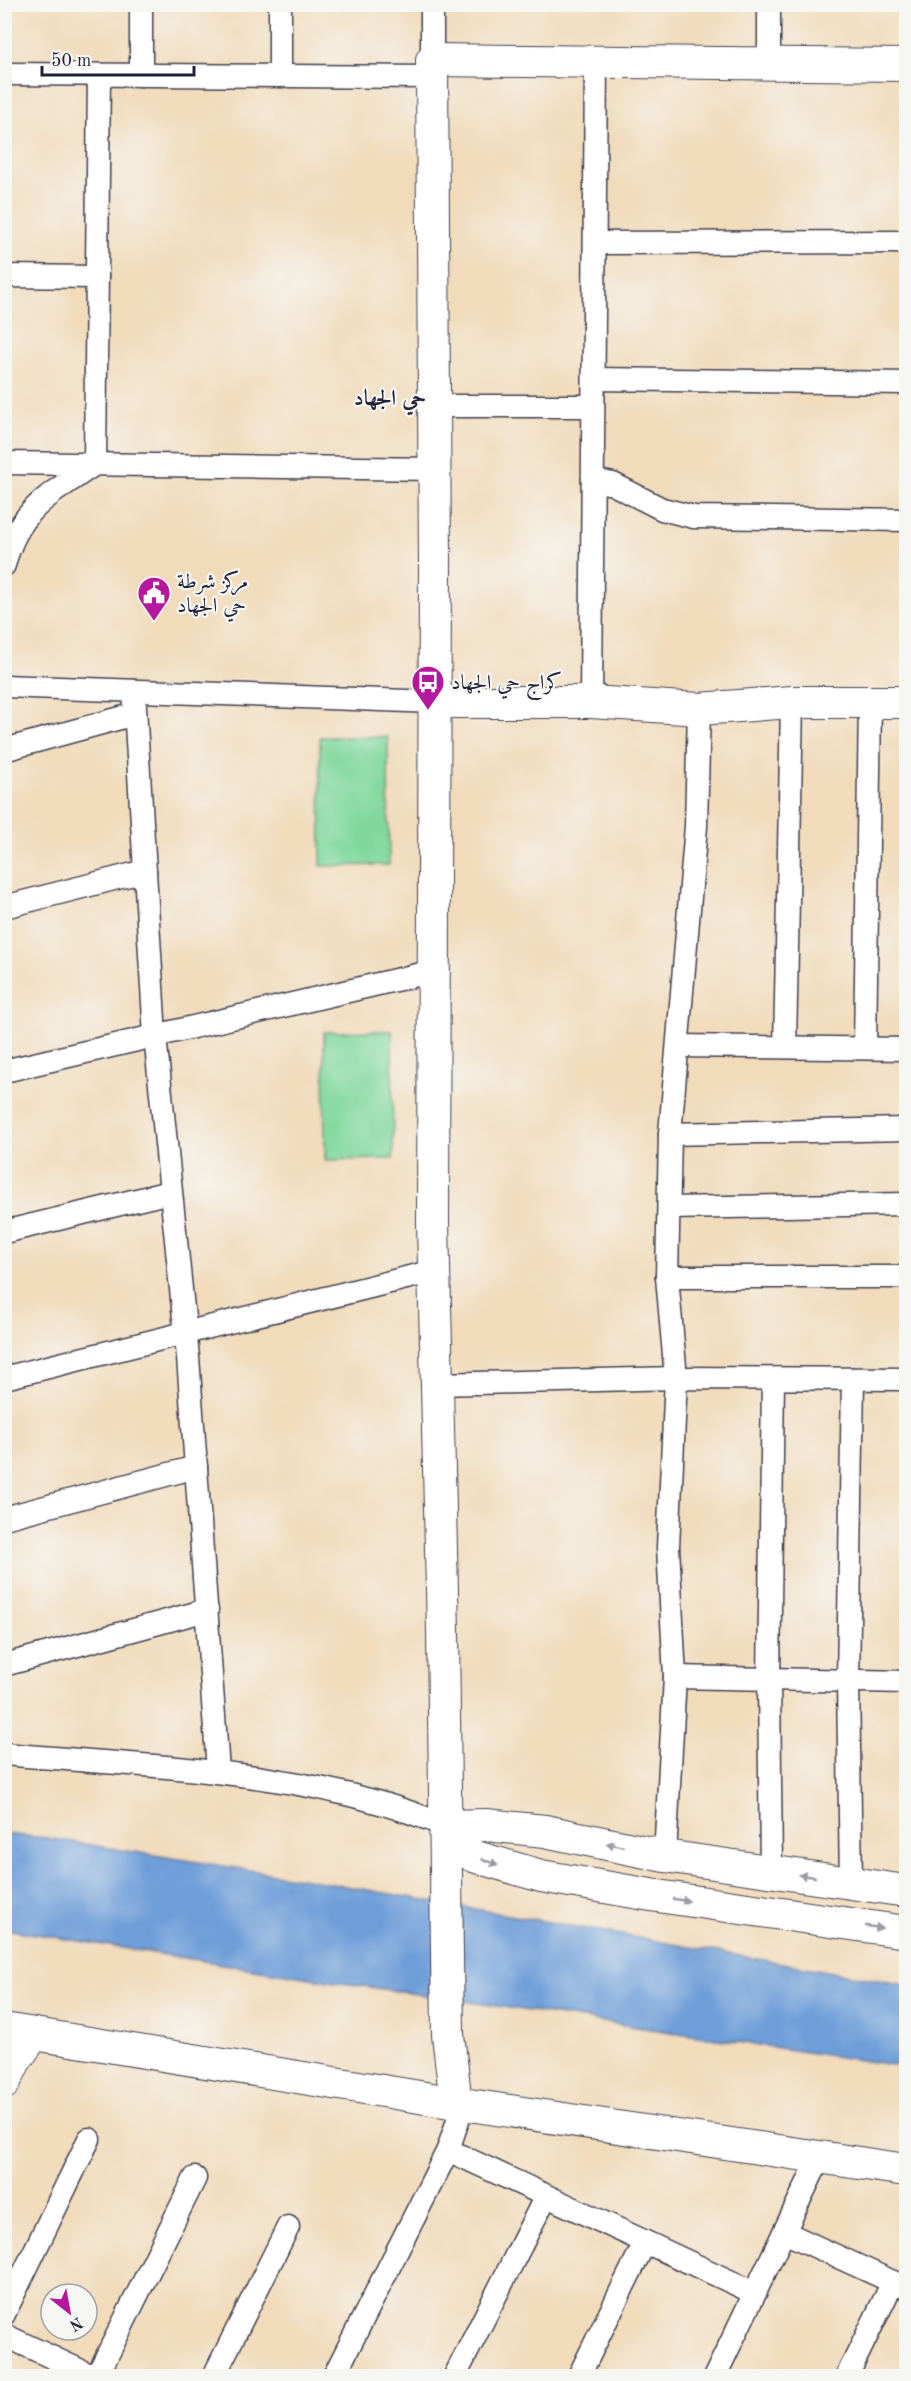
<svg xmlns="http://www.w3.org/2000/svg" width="911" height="2381" font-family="'Old Standard TT',Amiri,serif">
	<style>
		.green { fill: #81d89d; stroke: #527d6c; stroke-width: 1.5 }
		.water { fill: #6e9ed8; stroke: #48608a; stroke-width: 1.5 }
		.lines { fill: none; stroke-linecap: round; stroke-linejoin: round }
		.street-casing { stroke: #413e4e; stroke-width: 25 }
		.secondary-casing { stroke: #413e4e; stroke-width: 34 }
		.street { stroke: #fff; stroke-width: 22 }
		.secondary { stroke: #fff; stroke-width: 32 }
		.oneway { fill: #9c9ca7 }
		.labels { text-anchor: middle; stroke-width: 4.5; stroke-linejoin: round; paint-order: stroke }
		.poi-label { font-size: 21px; fill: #22223b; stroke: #f6f6f2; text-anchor: start }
		.neighbourhood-label { font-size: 22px; font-weight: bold; fill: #22223b; stroke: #f6f6f2 }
	</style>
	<rect width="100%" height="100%" fill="#f6f6f2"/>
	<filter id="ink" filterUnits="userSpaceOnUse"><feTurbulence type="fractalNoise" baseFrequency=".0167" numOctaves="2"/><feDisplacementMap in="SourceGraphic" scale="12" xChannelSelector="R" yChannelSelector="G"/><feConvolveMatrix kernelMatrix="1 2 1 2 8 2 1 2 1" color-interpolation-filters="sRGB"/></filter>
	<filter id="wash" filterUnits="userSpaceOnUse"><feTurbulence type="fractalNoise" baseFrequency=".008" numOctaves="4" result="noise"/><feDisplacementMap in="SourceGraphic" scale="24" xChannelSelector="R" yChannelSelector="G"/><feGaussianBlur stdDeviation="1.35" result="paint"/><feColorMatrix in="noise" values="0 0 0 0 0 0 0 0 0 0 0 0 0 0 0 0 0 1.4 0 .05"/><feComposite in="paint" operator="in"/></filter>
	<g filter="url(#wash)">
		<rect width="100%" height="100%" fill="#f1dbbb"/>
		<g class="green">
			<path d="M320 737H388L389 865 321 866Z"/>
			<path d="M392 1031 393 1159 325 1160 324 1032Z"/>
		</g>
		<path class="water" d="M4 1834 47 1838 306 1879 906 1985V2067L322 1980 5 1929Z"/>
	</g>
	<g filter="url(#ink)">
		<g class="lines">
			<g class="street-casing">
				<g id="street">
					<path d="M141 4V75"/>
					<path d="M280 4V76"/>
					<path d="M432 4V60"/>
					<path d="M769 4V64"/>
					<path d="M4 74 432 77"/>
					<path d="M595 243 906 242"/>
					<path d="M4 276 97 277"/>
					<path d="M594 379 906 383"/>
					<path d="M434 406H593"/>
					<path d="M4 463 435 469"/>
					<path d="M593 480 613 484 662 509 694 517 906 520"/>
					<path d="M4 565C19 508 50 495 95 464L99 75"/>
					<path d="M4 686 435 702"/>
					<path d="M134 691 155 1036 188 1357 218 1771"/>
					<path d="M591 702 596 61"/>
					<path d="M4 750 135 714"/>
					<path d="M4 907 145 871"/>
					<path d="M679 1046 906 1049"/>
					<path d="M785 1047 792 702"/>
					<path d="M865 1048 870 702"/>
					<path d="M4 1071 434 971"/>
					<path d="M670 1134 906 1129"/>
					<path d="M669 1208 906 1204"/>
					<path d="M4 1232 170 1192"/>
					<path d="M667 1277H906"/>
					<path d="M4 1378 434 1271"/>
					<path d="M437 1384 676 1378 906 1379"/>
					<path d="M4 1518 196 1467"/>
					<path d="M4 1665 207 1610"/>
					<path d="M675 1677 906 1682"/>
					<path d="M4 1754C150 1767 310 1769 446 1826"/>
					<path d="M665 1856 675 1677 668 1547 676 1378 667 1277 670 1134 696 826 699 709"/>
					<path d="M771 1871 769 1680 773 1380"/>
					<path d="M851 1883 848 1681 853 1379"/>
					<path d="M448 2150 755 2293"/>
					<path d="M784 2232 906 2288"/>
					<path d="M4 2314 89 2139"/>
					<path d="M4 2335 92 2376"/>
					<path d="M97 2376 195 2178"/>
					<path d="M214 2376 288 2227"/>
					<path d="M334 2376 448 2150 458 2120 456 2103"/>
					<path d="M455 2376 546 2196"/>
					<path d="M579 2376 645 2242"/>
					<path d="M715 2376 820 2157"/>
					<path d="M847 2376 893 2282"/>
				</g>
			</g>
			<g class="secondary-casing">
				<g id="secondary">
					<path d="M435 702H591L699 709 792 702H906"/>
					<path d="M446 1826 473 1856 541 1876 651 1895 906 1932"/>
					<path d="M446 1826 486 1825 545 1831 665 1856 906 1891"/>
					<path d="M4 2029 456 2103 906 2170"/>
					<path d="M4 2083 15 2061 34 2034"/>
					<path d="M456 2103 448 2035 443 1631 433 1224 435 564 432 60 906 65"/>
				</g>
			</g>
			<use href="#street" class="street"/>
			<use href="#secondary" class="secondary"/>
		</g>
		<defs><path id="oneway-solid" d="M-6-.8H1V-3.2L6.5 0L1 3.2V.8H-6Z" transform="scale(1.5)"/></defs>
		<g class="oneway">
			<use href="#oneway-solid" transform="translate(615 1845) rotate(-168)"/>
			<use href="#oneway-solid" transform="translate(490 1862) rotate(20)"/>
			<use href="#oneway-solid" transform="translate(807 1876) rotate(-172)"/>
			<use href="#oneway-solid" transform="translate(681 1900) rotate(8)"/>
			<use href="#oneway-solid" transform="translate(874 1927) rotate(8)"/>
		</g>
	</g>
	<defs>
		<g id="civic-pin" transform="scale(1.725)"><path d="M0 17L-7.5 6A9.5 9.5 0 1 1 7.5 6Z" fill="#b5179e" stroke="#f6f6f2"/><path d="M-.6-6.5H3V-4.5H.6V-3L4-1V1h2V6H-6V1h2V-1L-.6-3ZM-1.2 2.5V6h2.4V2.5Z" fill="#fff"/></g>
		<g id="bus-pin" transform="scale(1.725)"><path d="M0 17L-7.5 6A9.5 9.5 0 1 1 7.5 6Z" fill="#b5179e" stroke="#f6f6f2"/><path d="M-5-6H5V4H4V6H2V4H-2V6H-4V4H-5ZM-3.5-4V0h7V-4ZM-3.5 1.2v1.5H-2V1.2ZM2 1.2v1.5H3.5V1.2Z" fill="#fff"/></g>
	</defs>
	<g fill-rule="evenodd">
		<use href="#civic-pin" x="154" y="593"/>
		<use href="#bus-pin" x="428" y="682"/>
	</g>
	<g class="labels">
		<g class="poi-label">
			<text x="177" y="588">مركز شرطة<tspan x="177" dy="24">حي الجهاد</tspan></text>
			<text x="451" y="689">كراج حي الجهاد</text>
		</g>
		<g class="neighbourhood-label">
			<text x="390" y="405">حي الجهاد</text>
		</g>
	</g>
	<rect width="911" height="2381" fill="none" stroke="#f6f6f2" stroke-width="24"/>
	<g transform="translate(69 2312) rotate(149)"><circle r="28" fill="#f6f6f2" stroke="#a1a1a9" stroke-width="1.5"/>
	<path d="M0-4.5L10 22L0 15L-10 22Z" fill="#b5179e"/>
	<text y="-9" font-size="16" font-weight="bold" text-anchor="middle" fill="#22223b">N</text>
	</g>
	<path d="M42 66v9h152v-9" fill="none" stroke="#22223b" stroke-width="3"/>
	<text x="51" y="66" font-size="18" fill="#22223b" stroke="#f6f6f2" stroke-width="4.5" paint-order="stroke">50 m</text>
</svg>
